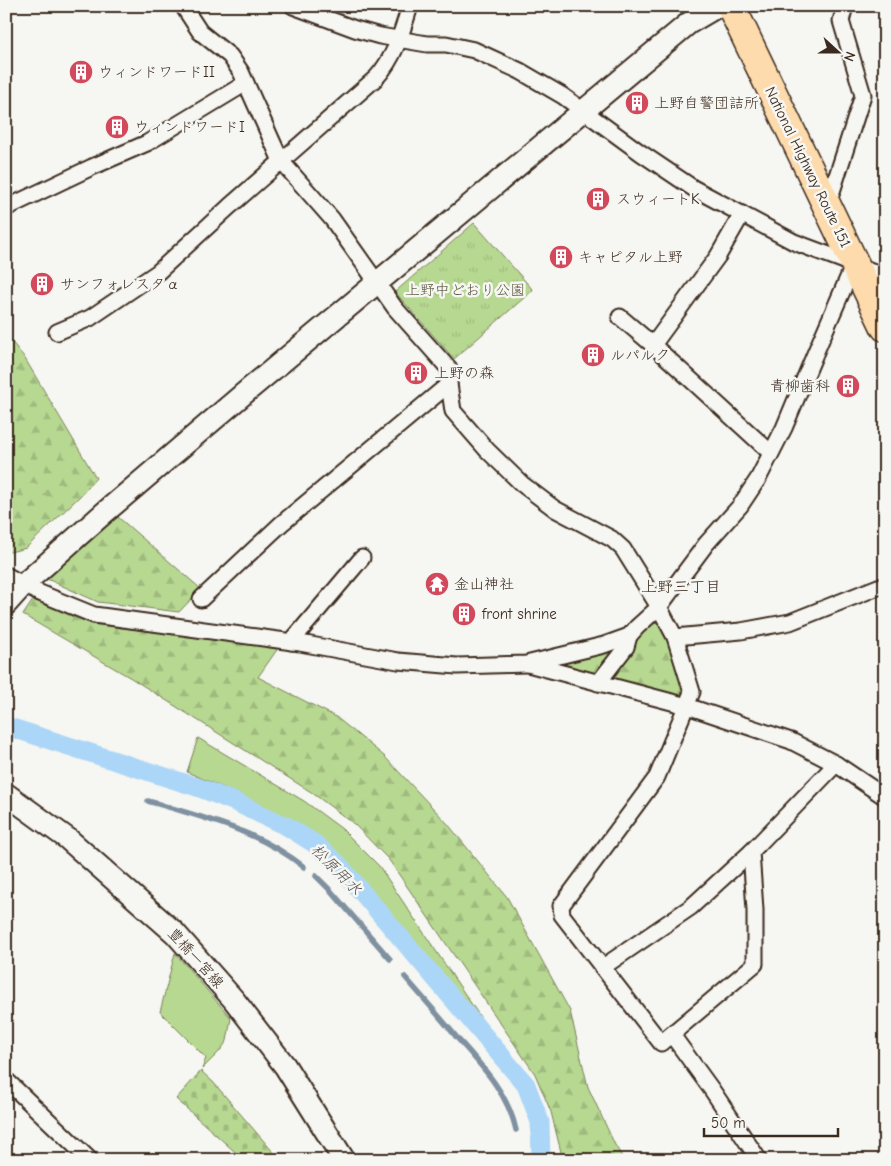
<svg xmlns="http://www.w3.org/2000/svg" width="891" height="1166" font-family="'Comic Neue','Klee One',sans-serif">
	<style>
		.green { fill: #b7d891; stroke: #798158 }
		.forest { fill: url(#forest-firs); stroke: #798158 }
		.cemetery { fill: url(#cemetery-stones); stroke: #798158 }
		.park { fill: url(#park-tufts); stroke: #798158 }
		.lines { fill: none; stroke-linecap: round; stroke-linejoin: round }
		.stream { stroke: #7f91a0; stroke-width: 5.5 }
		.canal { stroke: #acd6f7; stroke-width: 19 }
		.street-casing { stroke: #3b2a1e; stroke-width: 19 }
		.secondary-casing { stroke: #3b2a1e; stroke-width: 25 }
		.highway-casing { stroke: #3b2a1e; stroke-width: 31 }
		.street { stroke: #f6f6f2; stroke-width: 15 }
		.secondary { stroke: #f6f6f2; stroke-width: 21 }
		.highway { stroke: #fddbac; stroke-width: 28 }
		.labels { text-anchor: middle; stroke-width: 5; stroke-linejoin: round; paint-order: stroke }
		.poi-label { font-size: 15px; fill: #3b2a1e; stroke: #f6f6f2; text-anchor: start }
		.street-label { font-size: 15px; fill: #3b2a1e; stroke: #f6f6f2 }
		.park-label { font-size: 15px; fill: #5a563b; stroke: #f6f6f2 }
		.neighbourhood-label { font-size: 16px; fill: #3b2a1e; stroke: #f6f6f2 }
		.water-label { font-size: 16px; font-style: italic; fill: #575554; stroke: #f6f6f2 }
	</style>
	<defs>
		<pattern id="forest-firs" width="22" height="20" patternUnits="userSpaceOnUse" patternTransform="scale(1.25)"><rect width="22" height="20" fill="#b7d891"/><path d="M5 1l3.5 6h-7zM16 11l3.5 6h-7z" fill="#9eba7d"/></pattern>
		<pattern id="cemetery-stones" width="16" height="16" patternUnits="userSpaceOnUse" patternTransform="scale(1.25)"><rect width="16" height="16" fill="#b7d891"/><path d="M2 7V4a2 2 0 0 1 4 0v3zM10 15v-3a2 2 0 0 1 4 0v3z" fill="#9eba7d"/></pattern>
		<pattern id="park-tufts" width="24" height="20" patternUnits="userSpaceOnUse" patternTransform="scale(1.25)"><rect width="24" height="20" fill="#b7d891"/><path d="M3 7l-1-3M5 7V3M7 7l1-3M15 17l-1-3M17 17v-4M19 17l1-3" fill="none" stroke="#9eba7d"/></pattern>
	</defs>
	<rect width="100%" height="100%" fill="#f6f6f2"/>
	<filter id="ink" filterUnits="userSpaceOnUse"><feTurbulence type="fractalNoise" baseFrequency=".02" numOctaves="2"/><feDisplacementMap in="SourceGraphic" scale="10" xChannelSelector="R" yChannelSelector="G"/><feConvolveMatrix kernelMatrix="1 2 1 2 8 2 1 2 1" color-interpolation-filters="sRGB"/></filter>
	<g filter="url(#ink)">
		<g class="green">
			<path d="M198 738 304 801 342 829 379 866 501 1048 341 858 318 839 290 820 238 794 187 772Z"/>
			<path d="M175 953 231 1018 227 1041 219 1052 202 1069 206 1058 160 1012Z"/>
		</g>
		<g class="forest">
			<path d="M6 335 24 357 96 478 80 496 26 548 6 553Z"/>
			<path d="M118 517 201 589 179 612 98 602 45 578 70 554Z"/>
			<path d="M33 600 91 624 172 634 281 644 258 677 336 717 384 756 447 823 507 897 570 1011 588 1087 615 1145 624 1160H563L551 1112 535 1074 389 860 354 824 311 792 131 678 23 615Z"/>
			<path d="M653 620 661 624 668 638 684 688 680 696 666 697 561 665 567 658Z"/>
		</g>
		<path class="cemetery" d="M201 1071 213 1082 280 1160H244L176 1099Z"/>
		<path class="park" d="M474 223 533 290 454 359 395 292Z"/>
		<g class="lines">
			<g class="stream">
				<path d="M148 801C202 817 259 831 304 867"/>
				<path d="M316 876 331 891 390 959"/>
				<path d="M405 977C423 998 441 1018 458 1039 482 1066 508 1093 516 1130"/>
			</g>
			<path class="canal" d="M6 726 200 788 235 802 288 827 315 844 338 864 526 1085 540 1122 541 1160"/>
			<g class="street-casing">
				<g id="street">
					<path d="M183 6 200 32 230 56 241 72 281 161 332 219 395 308 450 370 449 384 453 411 487 450 522 484 555 509 612 539 623 549 659 607 675 637 692 692 657 777 561 906 562 915 661 1043 755 964V910L751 852 836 764"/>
					<path d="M293 6 355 29 380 36 427 44H446L474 50 520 71 563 96 641 153 693 188 794 242 885 276"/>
					<path d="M827 207 863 95 841 21 845 6"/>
					<path d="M6 208 92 167 147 143 246 83"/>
					<path d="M620 317 653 345 771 453"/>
					<path d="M57 332 90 318 158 272 230 206 376 78C395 57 402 32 410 6"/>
					<path d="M653 345 718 256 742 214"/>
					<path d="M6 575 35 591 94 615 300 643 398 661 457 666 526 664 604 645 629 636 637 627 659 607 706 544 740 506 758 479 784 428 817 349 854 264"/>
					<path d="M201 599 281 524 449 384"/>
					<path d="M675 637 741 631 790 622 878 587 885 586"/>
					<path d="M291 642 362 558"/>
					<path d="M528 664 687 706 791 741 836 764 885 797"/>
					<path d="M598 683 626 647 629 636"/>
					<path d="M603 967 691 907 751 852"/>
					<path d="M672 1035 712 1090 759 1160"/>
					<path d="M6 1080 90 1160"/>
				</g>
			</g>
			<g class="secondary-casing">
				<g id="secondary">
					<path d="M6 604 24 584 104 513 247 391 689 23 718 6"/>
					<path d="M6 794 68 839 175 933 234 1000 285 1066 344 1160"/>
				</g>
			</g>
			<g class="highway-casing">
				<path id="highway" d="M731 6 885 327"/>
			</g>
			<use href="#street" class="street"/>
			<use href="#secondary" class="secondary"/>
			<use href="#highway" class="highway"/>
		</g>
	</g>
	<defs>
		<g id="building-disc" transform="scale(1.25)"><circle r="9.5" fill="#d1495b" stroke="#f6f6f2"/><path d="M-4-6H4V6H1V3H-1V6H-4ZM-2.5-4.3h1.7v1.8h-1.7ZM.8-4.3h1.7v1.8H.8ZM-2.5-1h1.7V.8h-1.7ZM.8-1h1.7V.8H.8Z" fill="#fff"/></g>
		<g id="temple-disc" transform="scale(1.25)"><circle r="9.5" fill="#d1495b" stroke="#f6f6f2"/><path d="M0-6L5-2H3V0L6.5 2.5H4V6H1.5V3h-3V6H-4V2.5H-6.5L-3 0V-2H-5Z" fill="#fff"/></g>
	</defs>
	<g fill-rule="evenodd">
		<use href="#building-disc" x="81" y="72"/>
		<use href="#building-disc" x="637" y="103"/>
		<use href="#building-disc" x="117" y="127"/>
		<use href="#building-disc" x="598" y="199"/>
		<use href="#building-disc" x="561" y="257"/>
		<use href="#building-disc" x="42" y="284"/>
		<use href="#building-disc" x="593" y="355"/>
		<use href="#building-disc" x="416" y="373"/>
		<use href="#building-disc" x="848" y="386"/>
		<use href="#temple-disc" x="437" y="584"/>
		<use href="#building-disc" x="464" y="614"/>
	</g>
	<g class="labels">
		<g class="poi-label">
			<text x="98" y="77">ウィンドワードII</text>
			<text x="654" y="108">上野自警団詰所</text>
			<text x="134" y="132">ウィンドワードI</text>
			<text x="616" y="204">スウィートK</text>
			<text x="578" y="262">キャピタル上野</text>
			<text x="60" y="289">サンフォレスタα</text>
			<text x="610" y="360">ルパルク</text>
			<text x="434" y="378">上野の森</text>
			<text x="830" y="391" text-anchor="end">青柳歯科</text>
			<text x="454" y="589">金山神社</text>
			<text x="482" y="619">front shrine</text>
		</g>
		<g class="street-label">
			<text transform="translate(808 167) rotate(64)" y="5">National Highway Route 151</text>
			<text transform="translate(196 958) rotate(48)" y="5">豊橋一宮線</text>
		</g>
		<g class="park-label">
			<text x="465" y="295">上野中どおり公園</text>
		</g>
		<g class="neighbourhood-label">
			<text x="681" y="592">上野三丁目</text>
		</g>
		<g class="water-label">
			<text transform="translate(337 869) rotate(45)" y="6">松原用水</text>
		</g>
	</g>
	<rect width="891" height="1166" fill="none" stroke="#f6f6f2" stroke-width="25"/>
	<rect x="12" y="12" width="866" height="1141" fill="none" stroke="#3b2a1e" stroke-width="2" filter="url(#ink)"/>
	<g transform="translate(838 52) rotate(111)" stroke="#f6f6f2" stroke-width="4" paint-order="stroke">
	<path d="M0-4L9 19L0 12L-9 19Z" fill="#3b2a1e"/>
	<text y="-8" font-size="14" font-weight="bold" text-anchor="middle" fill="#3b2a1e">N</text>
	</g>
	<path d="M704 1128v8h134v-8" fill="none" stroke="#3b2a1e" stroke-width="2.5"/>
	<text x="711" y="1128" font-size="15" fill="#3b2a1e" stroke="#f6f6f2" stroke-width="4" paint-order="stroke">50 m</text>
</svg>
